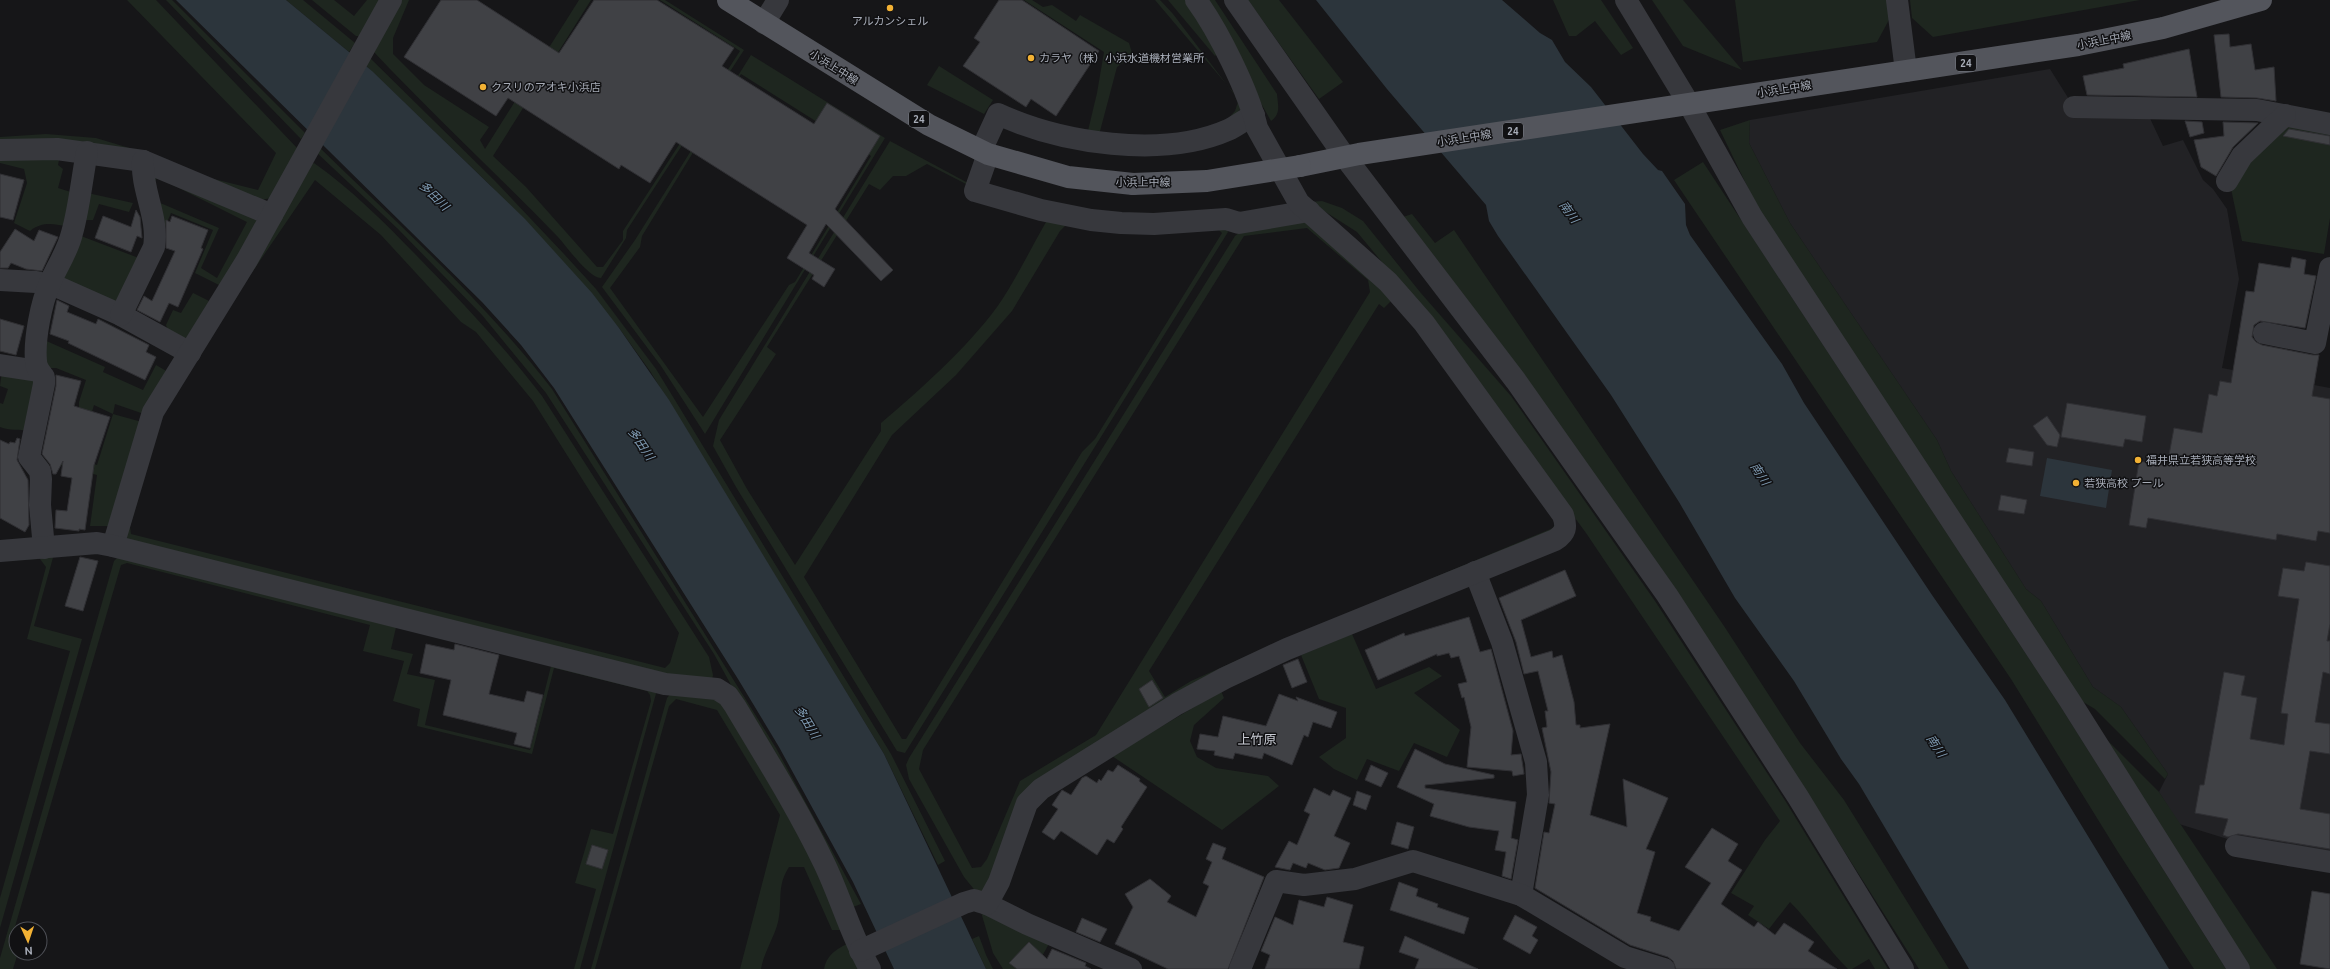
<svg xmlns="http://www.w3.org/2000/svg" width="2330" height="969" font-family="Ubuntu,'Noto Sans JP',sans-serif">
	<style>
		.built { fill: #222225 }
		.green { fill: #1e261f; fill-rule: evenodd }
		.water { fill: #2c353c }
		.building { fill: #404145; stroke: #303034 }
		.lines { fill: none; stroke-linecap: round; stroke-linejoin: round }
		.minor { stroke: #37383d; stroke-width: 22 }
		.major { stroke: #53555c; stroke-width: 22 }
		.major-bridge { stroke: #53555c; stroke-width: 22 }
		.poi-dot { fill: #f2b134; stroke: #111113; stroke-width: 1.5 }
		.labels { text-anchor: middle; stroke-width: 3; stroke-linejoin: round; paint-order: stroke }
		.shield { fill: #111113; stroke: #7b7e86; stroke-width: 1 }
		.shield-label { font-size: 10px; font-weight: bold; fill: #a8adb8 }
		.poi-label { font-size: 11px; fill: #a8adb8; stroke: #111113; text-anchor: start }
		.street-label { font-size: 11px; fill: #a8adb8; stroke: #111113 }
		.water-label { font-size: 12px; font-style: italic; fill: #7f9bb3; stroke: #111113 }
		.quarter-label { font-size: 13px; fill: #c9ccd4; stroke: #111113 }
	</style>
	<rect width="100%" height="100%" fill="#161618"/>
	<path class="built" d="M2050 69 2072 104 2147 112 2163 146 2183 140 2203 180 2213 189 2227 209 2239 279 2222 368 2330 388V858L2234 841 2179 824 2159 792 2168 774 2121 707 2093 687 2041 601 2026 589 1951 471 1937 440 1790 223 1749 143 1750 120Z"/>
	<g class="green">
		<path d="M127 0H156L297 148 271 198 261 200 203 180 0 145V137L46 134 96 138 146 153 206 177 258 190 276 153Z"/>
		<path d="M166 0H172L305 133 301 139Z"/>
		<path d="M286 0H303L355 43 349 52Z"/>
		<path d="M312 0H334L354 16 367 0H380L360 36H356Z"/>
		<path d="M400 0H409L393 38V54L424 85 489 127 480 140 485 149 579 0H591L493 156 526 187 597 267H603L623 240V231L740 51 660 0H665L744 50 627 230 626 238 601 278C589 278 567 247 558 237 497 174 433 115 373 51Z"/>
		<path d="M1024 0H1032L1043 7 1052 5 1076 21 1080 15 1129 43 1133 56 1117 67 1099 135 1156 139 1178 137 1224 123 1235 111 1238 102 1233 92 1155 0H1160L1173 14 1243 106C1238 111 1231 122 1224 125 1181 144 1131 142 1087 135L1097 93 1104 52Z"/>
		<path d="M1168 0H1189L1219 52 1215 56Z"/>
		<path d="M1203 0H1215L1277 94C1278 106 1281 114 1271 121Z"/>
		<path d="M1248 0H1279L1343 82 1319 99Z"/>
		<path d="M1553 0H1601L1633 48 1621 55 1595 21 1576 36H1569Z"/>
		<path d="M1652 0H1683L1742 70 1683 46Z"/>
		<path d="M1735 0H1887L1890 18 1877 42 1743 62Z"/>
		<path d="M1910 0H2140L1933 37 1912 18Z"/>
		<path d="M751 55 885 138 705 434 661 366 602 287 635 240ZM741 74 871 156 795 282 789 285 703 417 610 288 640 247 642 236Z"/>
		<path d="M369 57 495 181 564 254 596 289 656 369 891 754 945 861 938 865 884 754 650 371 619 328 490 185 364 64Z"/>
		<path d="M939 66 993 100 984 114 927 85Z"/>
		<path d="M1750 120 1749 143 1790 223 1937 440 1951 471 2026 589 2041 601 2093 687 2121 707 2168 774 2165 779 2095 709 2078 699 1760 213 1720 130Z"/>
		<path d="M2287 120 2330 127V218L2324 254 2242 241 2230 184Z"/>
		<path d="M890 141 968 183V193C1007 207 1047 220 1089 226 1135 232 1181 230 1227 226L1228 232 905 753 897 751 736 487 713 446 719 420ZM927 164 966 184V194L1046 222C1030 250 1015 281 997 307 967 348 920 390 881 423V431L795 565 747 489 720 440 776 354 767 347 869 184 880 190 893 176H906ZM1067 224C1118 232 1167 232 1219 230L1222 233 1095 439 1082 452 906 739H902L804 577 892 435 956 375 1012 311 1060 231Z"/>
		<path d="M319 147C399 225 483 300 552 389L776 748 861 904 853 907 714 654 546 393 482 315 398 229 316 152Z"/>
		<path d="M60 154 58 165 63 169 58 188 74 193 69 227C54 224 43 221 30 231L14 223 27 183 24 169 0 163V160Z"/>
		<path d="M1703 162 2061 707 2226 969H2194L2118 852 2011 679 1674 180Z"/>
		<path d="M314 163C351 189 384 222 416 255 460 300 503 345 542 396L709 657 713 675 712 680 670 679 123 538 159 414 309 165ZM315 180 381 235 461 322 476 332 533 401 679 633 670 663 665 668 131 534 130 527 162 415 242 287Z"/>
		<path d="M149 169 253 214 256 220V226L221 286 195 273 213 230 171 213 165 227 159 225 148 174ZM157 177 247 222 217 278 201 268 219 228 158 202 154 185Z"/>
		<path d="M83 192 133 203 129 212 99 204 93 220H86L81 236 144 260 119 310 56 282Z"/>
		<path d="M1322 201 1342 208 1363 221 1420 292 1511 396 1655 601 1786 802 1888 969H1875L1869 959 1852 969H1848C1827 948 1811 923 1790 902L1769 929 1748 915 1754 906 1731 893 1765 840 1780 821 1586 533 1431 321 1357 232 1310 202Z"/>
		<path d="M1412 214 1435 243 1454 230 1724 626 1800 743 1844 800 1949 969H1919L1806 791 1403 217Z"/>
		<path d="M1308 221 1383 286 1419 326 1560 520 1561 525 1556 533 1285 644 1224 673 1175 699 1039 785 1024 801 995 879 983 892 977 893 964 877 909 779 906 765 909 758 1235 236 1242 230ZM1307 228 1368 280 1370 292 1096 735 1020 781 987 859 981 867 972 868 919 769 923 750 1244 236ZM1391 301 1417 330 1556 521 1553 528 1267 647 1191 681 1165 697 1149 671 1379 304 1384 308Z"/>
		<path d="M193 293 209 301 185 341 169 333 166 325 173 310 181 313Z"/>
		<path d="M42 339 105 367 103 372 143 390 156 365 168 372 144 414 115 404 113 414 142 422 112 526H90L97 475 53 463 57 453 97 465 113 414 94 405 91 415 79 412V402L86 380 56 368H42Z"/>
		<path d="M2 371 34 375 29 431C19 429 10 431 0 427V403L3 404 8 389 0 386Z"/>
		<path d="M54 554 34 626 82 639 0 928V898L70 651 27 639 46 567 40 559 1 561Z"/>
		<path d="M119 556 397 623 391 649 413 654 407 674 435 680 425 725 530 750 552 662 657 690 580 969H574L596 889 575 883 591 829 613 834 651 701 650 695 647 691 554 668 532 754 417 726 420 709 393 701 404 661 363 651 370 625 127 563 121 565 14 930 18 953 13 969H0V958L114 561Z"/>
		<path d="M1352 634 1376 689 1429 667 1442 676 1414 693 1460 730 1447 757 1414 743 1399 771 1367 759 1357 780 1334 769 1319 757 1346 738V708L1319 699 1301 655Z"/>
		<path d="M673 691 714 696 724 704 814 862 843 930H832L804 867H789C776 887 783 901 778 922 774 938 764 952 761 969H740L780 815 717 710 676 699 669 706 595 969H591L667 698Z"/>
		<path d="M1221 691 1224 698 1194 725 1190 741 1197 757 1216 768 1268 776 1279 786 1222 830 1112 756Z"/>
		<path d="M2102 735 2159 792 2277 969H2249Z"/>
		<path d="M981 912 1051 940 1035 969H1003L993 953Z"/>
		<path d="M979 936 986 955 993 969H986L972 939Z"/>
		<path d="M847 944 858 969H824C826 956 836 949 847 944Z"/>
	</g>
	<g class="water">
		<path d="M176 0H286L372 71 434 131 525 219 592 293 619 328 669 400 884 754 986 969H894L853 882 779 747 738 679 554 388 521 345 482 302Z"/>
		<path d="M1316 0H1502L1540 33 1552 40 1565 62 1591 87 1643 154 1658 170 1662 171 1685 204 1686 225 1690 235 1782 364 1804 403 1932 595 2005 700 2169 969H1969L1859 784 1841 759 1794 681 1735 598 1679 502 1611 395 1498 236 1489 221 1486 205 1387 89Z"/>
		<path d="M2047 458 2112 470 2106 508 2040 496Z"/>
	</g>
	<g class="building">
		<path d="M441 0H477L559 53 594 0H657L734 48 722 66 814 124 827 103 880 136 835 209 893 270 881 281 826 224 809 253 835 269 824 287 812 279 814 275 787 258 807 225 676 142 650 183 621 165 619 169 508 98 496 116 404 57Z"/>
		<path d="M999 0H1022L1099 51 1056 116 1031 99 1026 107 963 66 980 42 974 38Z"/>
		<path d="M2229 34 2230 47 2251 44 2255 70 2274 67 2276 101 2257 98 2221 97 2214 35Z"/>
		<path d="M2189 49 2197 97 2087 95 2083 76 2124 68 2123 64Z"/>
		<path d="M2185 121 2202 122 2204 133 2190 137Z"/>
		<path d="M2223 122 2258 123 2233 147 2216 176 2201 167 2194 140 2224 136Z"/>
		<path d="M2289 129 2330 136V145L2283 136Z"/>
		<path d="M0 174 24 180 13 220 0 217Z"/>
		<path d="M136 210 140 217 142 238 137 236 131 252 95 238 103 216 131 227Z"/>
		<path d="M172 216 208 230 201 248 203 249 178 307 169 303 160 322 137 310 144 296 152 301 175 251 166 248V220L170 222Z"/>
		<path d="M15 229 34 241 39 230 58 237 42 271 26 269 11 263 8 268H0V252Z"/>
		<path d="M2292 257 2306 260 2304 274 2316 276 2305 328 2260 321 2254 325 2252 337 2256 342 2262 345 2313 355H2319L2312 396 2330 399V533L2318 531 2316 541 2277 534 2276 540 2148 518 2146 528 2129 525 2139 461 2167 466 2174 428 2202 433 2209 394 2217 396 2220 381 2231 383 2246 291 2254 292 2259 263 2290 268Z"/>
		<path d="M57 300 69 306 67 312 96 324 98 319 149 345 146 352 156 357 145 380 68 343 69 341 50 334Z"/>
		<path d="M0 319 24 326 16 355 0 351Z"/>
		<path d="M56 375 81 381 74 406 110 417 94 465 85 530 79 529V531L55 528 56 510 67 511 72 478 61 476 63 461 56 474H53L50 464 42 454 56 386Z"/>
		<path d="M2067 403 2146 416 2142 442 2125 439 2123 447 2061 437Z"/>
		<path d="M2047 416 2060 435 2057 447 2047 445 2033 426Z"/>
		<path d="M17 438 20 439 17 460 28 480 29 525 25 532 0 518V440L9 444 10 442 15 443Z"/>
		<path d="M2009 448 2034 452 2032 466 2006 462Z"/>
		<path d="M2001 495 2027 500 2024 514 1998 510Z"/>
		<path d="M80 557 98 561 83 611 65 606Z"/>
		<path d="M2306 562 2330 566V624L2327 641H2330V674L2323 672 2315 722 2330 724V754L2310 751 2300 809 2330 814V849L2238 834 2228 837 2223 835 2228 819 2195 813 2200 785H2204L2224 672 2245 676 2241 695 2257 698 2250 739 2284 745 2288 714 2281 713 2299 599 2278 596 2283 568 2304 571Z"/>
		<path d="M1565 570 1576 596 1521 620 1531 657 1552 651 1553 658 1562 655 1574 702 1576 725H1580V728L1610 724 1590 815 1627 827 1623 779 1668 798 1646 849 1655 852 1637 913 1651 917 1650 921 1679 931 1711 883 1685 867 1712 828 1738 844 1728 861 1742 870 1721 904 1754 927 1758 922 1775 935 1784 923 1814 942 1808 951 1837 969H1676L1673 961 1668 957 1630 945 1535 888 1544 832 1549 833 1555 804 1549 803 1551 772 1542 728 1547 727 1545 711H1548L1538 671 1524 674 1516 642 1499 598Z"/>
		<path d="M1469 617 1480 652 1491 649 1513 731 1511 755 1521 754 1524 774 1513 776 1512 771 1467 767 1471 727 1464 697 1462 698 1458 684 1467 682 1459 656 1451 658 1449 653 1437 656V654L1378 680 1365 650 1404 633 1405 636Z"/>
		<path d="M426 644 454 650 455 644 499 655 489 694 524 702 527 691 543 695 530 748 514 744 517 733 443 715 451 680 420 673Z"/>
		<path d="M1298 659 1307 682 1292 688 1283 665Z"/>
		<path d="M1152 680 1163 698 1149 707 1139 689Z"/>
		<path d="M1279 694 1298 701 1296 697 1337 712 1331 728 1313 722 1308 737 1304 735 1292 765 1264 753 1262 759 1235 753 1233 759 1214 755 1215 751 1197 749 1200 734 1218 737 1223 716 1266 726Z"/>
		<path d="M1415 749 1445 764 1494 775V778L1425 785V788L1516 802 1511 838 1518 840 1511 879 1502 876 1506 852 1495 850 1499 831 1469 827 1430 816 1434 804 1397 787Z"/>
		<path d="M1118 765 1140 779 1139 781 1147 787 1121 827 1123 829 1114 843 1107 839 1097 855 1061 831 1054 840 1042 832 1058 809 1052 805 1062 790 1071 795 1082 778 1086 776 1097 783 1099 779 1101 781 1108 770 1113 772Z"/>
		<path d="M1371 765 1388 773 1381 787 1365 780Z"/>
		<path d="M1314 788 1330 796 1333 790 1351 798 1334 836 1350 843 1339 868 1325 870 1308 863 1306 868 1293 863 1290 870 1275 867 1289 841 1297 845 1310 814 1304 811Z"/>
		<path d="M1357 791 1371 796 1366 810 1353 805Z"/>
		<path d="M1397 822 1414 827 1408 849 1391 844Z"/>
		<path d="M1213 843 1226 848 1222 859 1264 877 1228 969H1168L1115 944 1133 907 1125 894 1150 879 1171 896 1167 902 1196 917 1209 886 1203 883 1212 862 1206 859Z"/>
		<path d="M592 845 608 850 602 869 586 864Z"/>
		<path d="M1399 882 1418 889 1416 896 1438 904 1437 907 1469 918 1464 934 1390 910Z"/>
		<path d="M2312 891 2330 894V969L2300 964Z"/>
		<path d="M1327 897 1353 905 1343 942 1364 947 1359 969H1265L1270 955 1261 951 1275 917 1293 925 1299 900 1324 907Z"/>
		<path d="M1515 915 1537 927 1532 936 1538 940 1530 954 1503 939Z"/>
		<path d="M1082 918 1107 929 1100 942 1076 932Z"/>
		<path d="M1405 936 1478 969H1415L1419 959 1399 952Z"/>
		<path d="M1029 942 1047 959 1052 949 1086 963 1085 966 1091 969H1017L1009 963Z"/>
	</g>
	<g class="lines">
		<g class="minor">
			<path d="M1235 0 1345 157 1516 381 1667 595 1798 797 1903 969"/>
			<path d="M1626 0 1689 104 1752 217 2070 701 2239 969"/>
			<path d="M1897 0 1906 71"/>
			<path d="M764 23 778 0"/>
			<path d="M2074 107 2257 110 2330 124"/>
			<path d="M0 150 57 149 143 161 272 215"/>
			<path d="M981 151 998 114C1061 143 1162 159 1228 130 1237 126 1245 119 1254 115"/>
			<path d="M988 154 975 191 1041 210 1091 220 1121 223 1154 224 1226 219 1239 223 1309 211"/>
			<path d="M2227 181 2242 156 2285 115"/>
			<path d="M0 280 36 282 58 287 121 315 190 353"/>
			<path d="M121 315 154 247C159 217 141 190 143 161"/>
			<path d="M2264 333 2315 343 2330 268"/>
			<path d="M0 365 38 371"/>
			<path d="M113 546 153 412 247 260 391 0"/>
			<path d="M44 548 40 505 41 479 40 471 29 457 44 384V377C40 372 36 368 36 361 34 340 41 303 50 283 57 266 68 251 72 233 79 209 82 178 87 152"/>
			<path d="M0 551 97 543 113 546 665 684 717 689 728 696 735 706C766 758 798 809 824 863 841 898 851 936 870 969"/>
			<path d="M1475 572 1502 642 1536 762 1538 795 1521 895"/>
			<path d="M2236 846 2330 862"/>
			<path d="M987 904 1027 924 1131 969"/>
			<path d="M860 951 964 903 974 900 987 904 999 882 1027 803 1041 789 1177 704 1225 678 1287 649 1555 540C1566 533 1567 527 1563 515L1424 323 1388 282 1299 203 1257 128C1249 92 1218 30 1196 0"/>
			<path d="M1240 969 1276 881 1304 885 1355 879 1413 861 1521 895 1625 957 1664 969"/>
		</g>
		<g class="major">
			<path d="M728 0 929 125 988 154 1068 177 1133 184"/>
			<path d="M1300 166 1359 154 2078 45 2163 28 2261 0"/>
		</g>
		<path class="major-bridge" d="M1133 184 1207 181 1300 166"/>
	</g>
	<g class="poi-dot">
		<circle cx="890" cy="8" r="4"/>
		<circle cx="1031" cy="58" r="4"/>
		<circle cx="483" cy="87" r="4"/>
		<circle cx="2138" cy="460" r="4"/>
		<circle cx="2076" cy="483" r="4"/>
	</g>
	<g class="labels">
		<g class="shield">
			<rect x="1956" y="55" width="20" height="16" rx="3"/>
			<rect x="909" y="111" width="20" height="16" rx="3"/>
			<rect x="1503" y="123" width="20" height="16" rx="3"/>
		</g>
		<g class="shield-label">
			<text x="1966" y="67">24</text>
			<text x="919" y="123">24</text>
			<text x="1513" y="135">24</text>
		</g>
		<g class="poi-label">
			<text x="890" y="25" text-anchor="middle">アルカンシェル</text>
			<text x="1039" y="62">カラヤ（株）小浜水道機材営業所</text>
			<text x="491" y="91">クスリのアオキ小浜店</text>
			<text x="2146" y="464">福井県立若狭高等学校</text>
			<text x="2084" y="487">若狭高校 プール</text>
		</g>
		<g class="street-label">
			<text transform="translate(2104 40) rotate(-11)" y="4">小浜上中線</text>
			<text transform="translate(834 67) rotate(32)" y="4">小浜上中線</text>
			<text transform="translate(1784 89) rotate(-9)" y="4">小浜上中線</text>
			<text transform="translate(1464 138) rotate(-9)" y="4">小浜上中線</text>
			<text x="1143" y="186">小浜上中線</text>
		</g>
		<g class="water-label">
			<text transform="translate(434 196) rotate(44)" y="4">多田川</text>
			<text transform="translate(1569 212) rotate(54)" y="4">南川</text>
			<text transform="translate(641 444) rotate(56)" y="4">多田川</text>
			<text transform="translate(1760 474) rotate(57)" y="4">南川</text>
			<text transform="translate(807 722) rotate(59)" y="4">多田川</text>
			<text transform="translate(1936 746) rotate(57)" y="4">南川</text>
		</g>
		<g class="quarter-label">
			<text x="1257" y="744">上竹原</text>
		</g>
	</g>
	<g transform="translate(28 941) rotate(177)"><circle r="19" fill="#111113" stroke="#4d4f55"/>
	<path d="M0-3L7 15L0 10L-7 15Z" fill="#f2b134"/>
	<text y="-6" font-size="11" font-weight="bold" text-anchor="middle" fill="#a8adb8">N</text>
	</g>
</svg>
